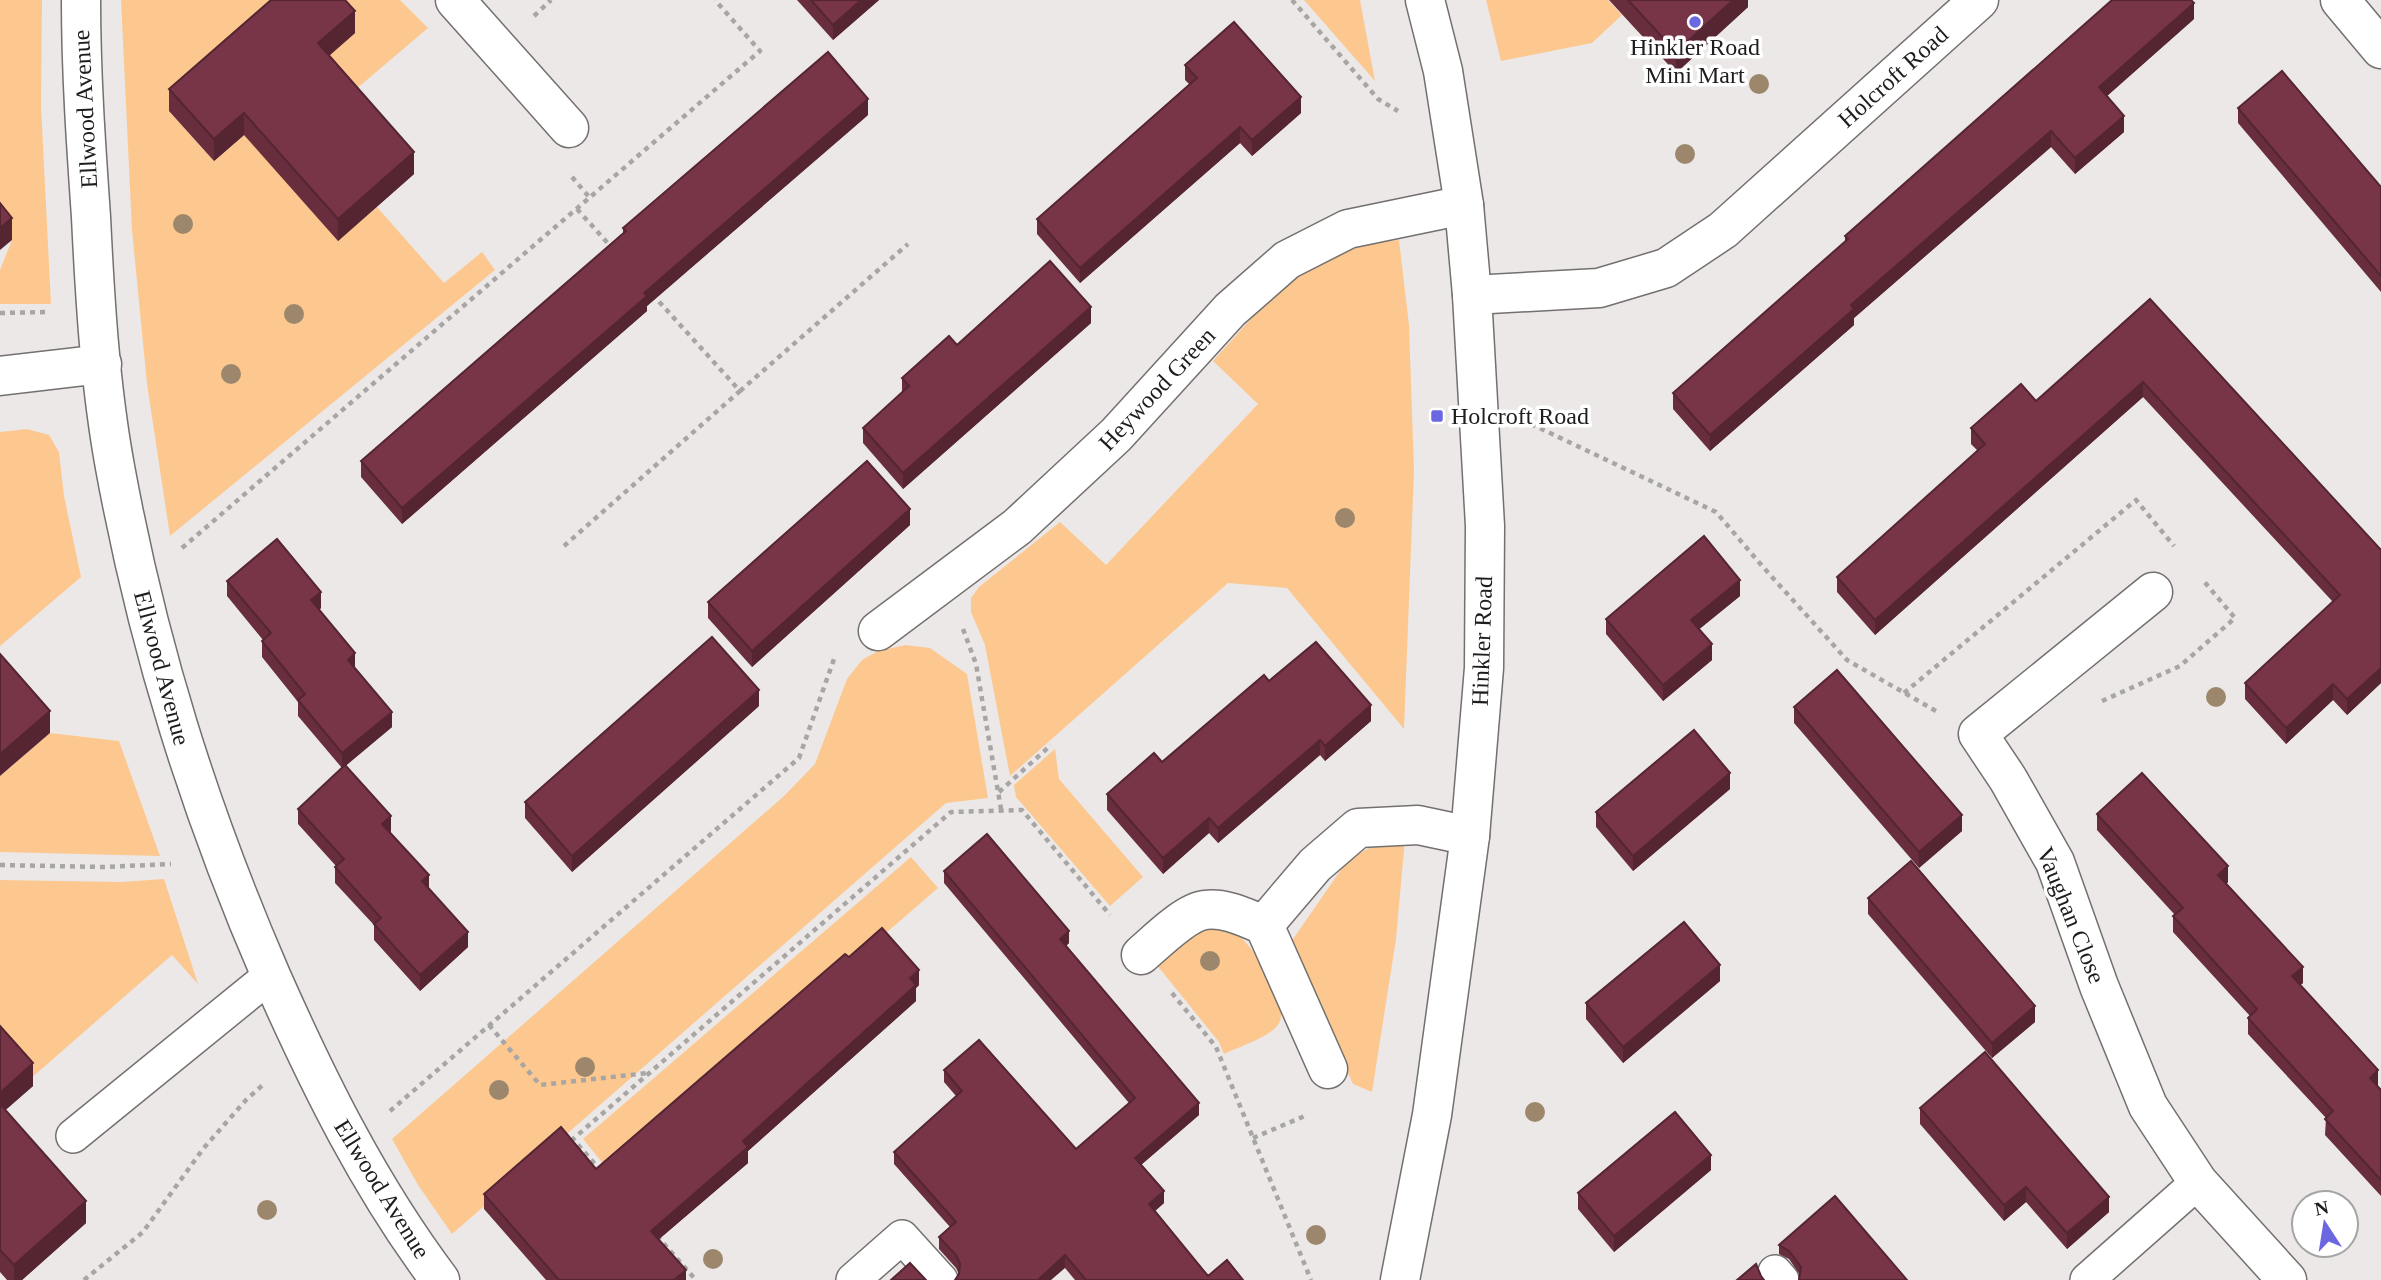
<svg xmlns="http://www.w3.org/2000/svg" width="2381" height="1280" font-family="Georgia,serif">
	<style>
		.green { fill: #fdc890 }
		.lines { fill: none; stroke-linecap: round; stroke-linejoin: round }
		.lane-casing { stroke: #73706f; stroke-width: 36 }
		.street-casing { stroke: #73706f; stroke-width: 41 }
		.path { stroke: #a8a5a5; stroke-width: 4.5; stroke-dasharray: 5 5; stroke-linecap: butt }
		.lane { stroke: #fff; stroke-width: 33 }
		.street { stroke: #fff; stroke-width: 38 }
		.tree { fill: #9c876d }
		.wall { fill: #682e3e }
		.shaded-wall { fill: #552532 }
		.building { fill: #793548; stroke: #552532; stroke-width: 2 }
		.poi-dot { fill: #6b67e1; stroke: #fff; stroke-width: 2.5 }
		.labels { text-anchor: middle; stroke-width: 7; stroke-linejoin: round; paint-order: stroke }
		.poi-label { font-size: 24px; fill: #1e1c1c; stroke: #fff }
		.street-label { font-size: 24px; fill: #1e1c1c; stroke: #fff }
	</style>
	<rect width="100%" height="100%" fill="#ebe8e7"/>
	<g class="green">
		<path d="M0 0H42L41 106 51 304H0V270L12 240 0 225Z"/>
		<path d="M121 0H296L170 112 214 161 271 112 338 240 377 207 444 283 482 252 495 270 170 536 147 384 132 230Z"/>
		<path d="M326 0H400L428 28 322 118 293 86Z"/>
		<path d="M1304 0H1360L1375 81Z"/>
		<path d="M1486 0H1608L1622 15 1592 43 1501 61Z"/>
		<path d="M1399 240 1409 325 1414 471 1404 729 1287 588 1228 583 1010 776 985 645 971 612V598L979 587 1060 522 1106 565 1258 404 1213 361C1257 313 1291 267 1356 245 1369 241 1386 242 1399 240Z"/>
		<path d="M27 429 49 435 59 452 64 496 81 577 0 646V432Z"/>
		<path d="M906 645 930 648 967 674 988 798 946 803 452 1234 418 1185 392 1139 783 797 815 764 847 679 862 660 878 651Z"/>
		<path d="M50 733 119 741 160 856 0 852V776Z"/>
		<path d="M1055 749 1059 779 1143 877 1110 906 1016 797 1014 785Z"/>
		<path d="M1405 839 1396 939 1372 1092 1353 1084 1291 942 1347 861 1381 841Z"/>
		<path d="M911 857 938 888 610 1172 583 1139Z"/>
		<path d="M164 879 198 984 172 955 29 1080 0 1048V880L121 882Z"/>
		<path d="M1208 925C1214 925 1224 925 1229 928 1250 939 1288 997 1280 1021 1275 1036 1238 1047 1224 1054L1219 1042 1156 964Z"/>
	</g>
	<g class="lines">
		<g class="lane-casing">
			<g id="lane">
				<path d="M73 1136 271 975"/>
				<path d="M1775 1272 1782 1280"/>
				<path d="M853 1280 902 1237 941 1280"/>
				<path d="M2087 1280 2198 1182"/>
			</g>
		</g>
		<g class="street-casing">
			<g id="street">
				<path d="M81 0C81 73 86 145 91 217 95 300 100 385 115 467 148 647 199 810 272 978 319 1084 370 1187 440 1280"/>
				<path d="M455 0 569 128"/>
				<path d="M2340 0 2381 49"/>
				<path d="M1472 295 1599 288 1666 268 1723 230 1979 0"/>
				<path d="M0 376 102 364"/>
				<path d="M2153 592 1978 734 2008 779 2055 862 2099 986 2148 1106 2198 1182 2287 1280"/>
				<path d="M878 631 1017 527 1116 435 1230 310 1287 260 1348 229 1464 205"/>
				<path d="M1141 955C1156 942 1186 912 1205 910 1225 907 1246 918 1264 925"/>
				<path d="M1328 1069 1264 925 1315 865 1358 828 1418 825 1470 836"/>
				<path d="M1400 1280 1432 1115 1470 836 1484 668 1485 526 1472 295 1464 205 1443 71 1425 0"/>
			</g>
		</g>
		<g class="path">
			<path d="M1292 0 1378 99 1398 111"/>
			<path d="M534 16 551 0"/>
			<path d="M572 177 590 198"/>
			<path d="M577 209 614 250"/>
			<path d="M0 313 48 312"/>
			<path d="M740 391 908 244"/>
			<path d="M1531 424 1716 512 1763 567 1847 660 1936 711"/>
			<path d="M564 546 740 391 654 296"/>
			<path d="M182 548 760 51 715 0"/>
			<path d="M963 629 976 664 1001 809"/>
			<path d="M1904 693 2136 500 2174 546"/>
			<path d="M2102 701 2180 666 2235 618 2202 579"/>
			<path d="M999 792 1051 745"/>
			<path d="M0 865 104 867 171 864"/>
			<path d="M1172 993 1216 1047 1311 1280"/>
			<path d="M489 1025 540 1085 648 1073"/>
			<path d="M390 1111 799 758 834 659 838 657"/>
			<path d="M1253 1138 1307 1115"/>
			<path d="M601 1171 573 1139 951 812 1022 810 1110 915"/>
			<path d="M657 1236 696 1280"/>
			<path d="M84 1280 143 1232 203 1149 246 1100 265 1083"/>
		</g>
		<use href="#lane" class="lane"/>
		<use href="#street" class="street"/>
	</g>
	<g class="tree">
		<circle cx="1759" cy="84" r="10"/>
		<circle cx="1685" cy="154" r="10"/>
		<circle cx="183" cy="224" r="10"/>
		<circle cx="294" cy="314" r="10"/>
		<circle cx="231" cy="374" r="10"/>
		<circle cx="1345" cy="518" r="10"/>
		<circle cx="2216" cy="697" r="10"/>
		<circle cx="1210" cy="961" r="10"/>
		<circle cx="585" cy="1067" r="10"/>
		<circle cx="499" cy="1090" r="10"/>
		<circle cx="1535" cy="1112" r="10"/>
		<circle cx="267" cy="1210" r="10"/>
		<circle cx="1316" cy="1235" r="10"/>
		<circle cx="713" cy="1259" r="10"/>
	</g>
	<g class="wall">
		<path d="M797 0H879L833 40Z"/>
		<path d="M1609 0H1748V7L1676 73Z"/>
		<path d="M2194 19 2107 96 2124 132 2075 174 2051 147 1854 318V325L1710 451 1673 409V393L1845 242V236Z"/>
		<path d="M355 33 329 56 414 174 338 241 244 135 214 161 169 111V89Z"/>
		<path d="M1185 65 1301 113 1252 156 1240 143 1080 283 1037 234V219L1189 84 1185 80Z"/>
		<path d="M2238 108 2381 187V292L2238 123Z"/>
		<path d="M868 115 647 306V311L402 524 361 477V461L623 234V228Z"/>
		<path d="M2150 299 2381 550V683L2347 715 2333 700 2286 744 2245 699V683L2333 602 2143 397 1875 635 1837 592V577L1978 451 1971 444V428L2036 401Z"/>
		<path d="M1091 323 903 489 863 443V428L902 393V378L957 345Z"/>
		<path d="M910 525 752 667 708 618V602Z"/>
		<path d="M227 581 321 608 319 610 392 727 346 765 391 831 390 833 468 947 420 991 374 940V925L335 883V867L336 866 298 824V809L342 768 298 716V702L262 657V641L263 640 227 596Z"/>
		<path d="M1740 596 1699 629 1712 660 1663 701 1606 634V619Z"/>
		<path d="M1269 681 1371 721 1325 761 1320 755 1218 843 1209 833 1163 874 1107 810V794L1162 762Z"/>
		<path d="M759 706 572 872 525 818V802Z"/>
		<path d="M1794 707 1962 831 1919 868 1794 723Z"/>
		<path d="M1730 789 1633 871 1596 827V812Z"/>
		<path d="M2097 814 2228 882 2226 884 2303 983 2300 985 2381 1090V1196L2325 1135 2326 1118 2248 1034V1018L2250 1016 2173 932V916L2175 915 2097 830Z"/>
		<path d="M944 871 1069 943 1066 946 1199 1115 1141 1165 1164 1203 1155 1211 1208 1276 1243 1280H1075L1065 1268 959 1274 956 1268 939 1249V1237L950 1227 894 1164V1152L956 1096 944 1082V1070L1076 1149 1129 1103 944 883Z"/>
		<path d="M1868 898 2035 1022 1992 1058 1868 914Z"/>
		<path d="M849 957 919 985 916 988V1001L748 1151V1163L658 1240 686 1280H546L484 1209V1194L596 1169Z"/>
		<path d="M1720 981 1623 1063 1586 1019V1003Z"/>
		<path d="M0 1026 33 1086 5 1110 86 1223 22 1280H7L0 1272Z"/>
		<path d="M1920 1108 2109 1212 2067 1249 2026 1202 2004 1221 1920 1124Z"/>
		<path d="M1711 1170 1614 1252 1578 1209V1193Z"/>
		<path d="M1779 1245 1907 1280 1800 1279V1275L1789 1259 1779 1254Z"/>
	</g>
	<g class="shaded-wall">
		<path d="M861 0H879L833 40V25Z"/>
		<path d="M1733 0H1748V7L1676 73V52Z"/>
		<path d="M2194 3V19L2099 103V87Z"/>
		<path d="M355 11V33L318 65V43Z"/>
		<path d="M1301 97V113L1252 156V140Z"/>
		<path d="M868 99V115L647 306V311L402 524V508L644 293Z"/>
		<path d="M244 113V135L214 161V139Z"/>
		<path d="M2124 116V132L2075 174V158Z"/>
		<path d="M1240 127V143L1080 283V268Z"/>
		<path d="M2051 131V147L1854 318V325L1710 451V435L1851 305Z"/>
		<path d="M414 152V174L338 241V219Z"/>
		<path d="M12 218V240L0 250V228Z"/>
		<path d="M1091 307V323L903 489V473Z"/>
		<path d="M2143 382V397L1875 635V620Z"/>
		<path d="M910 509V525L752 667V651Z"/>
		<path d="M1740 580V596L1691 636V620Z"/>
		<path d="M321 592V608L311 616V600Z"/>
		<path d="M1712 644V660L1663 701V685Z"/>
		<path d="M355 653V669L348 660Z"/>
		<path d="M2381 668V683L2347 715V699Z"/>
		<path d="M2333 684V700L2286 744V728Z"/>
		<path d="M759 690V706L572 872V856Z"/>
		<path d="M1371 705V721L1325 761V746Z"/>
		<path d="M50 711V733L0 776V754Z"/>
		<path d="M392 712V727L342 769V753Z"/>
		<path d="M1320 740V755L1218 843V828Z"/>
		<path d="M1730 773V789L1633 871V856Z"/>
		<path d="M1962 815V831L1919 868V852Z"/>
		<path d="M391 816V831L382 840V824Z"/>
		<path d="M1209 818V833L1163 874V858Z"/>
		<path d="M2228 866V882L2218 891V875Z"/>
		<path d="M429 875V891L422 881Z"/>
		<path d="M1069 931V943L1060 951V939Z"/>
		<path d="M468 932V947L420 991V975Z"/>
		<path d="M1720 965V981L1623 1063V1047Z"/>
		<path d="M2303 967V983L2292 992V976Z"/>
		<path d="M919 970V985L916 988V1001L748 1151V1163L651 1246V1231Z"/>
		<path d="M2035 1006V1022L1992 1058V1043Z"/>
		<path d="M33 1063V1086L0 1115V1093Z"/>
		<path d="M2378 1070V1086L2370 1094V1078Z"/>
		<path d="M1199 1103V1115L1135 1170V1158Z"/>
		<path d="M1711 1155V1170L1614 1252V1236Z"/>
		<path d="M2026 1187V1202L2004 1221V1205Z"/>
		<path d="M1164 1191V1203L1149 1216V1204Z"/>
		<path d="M2109 1197V1212L2067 1249V1233Z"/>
		<path d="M86 1201V1223L22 1280H14V1265Z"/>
		<path d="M1065 1255V1268L1051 1280H1038Z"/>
		<path d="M686 1270V1280H674Z"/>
	</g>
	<g class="building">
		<path d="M271 0H345L355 11 318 43 414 152 338 219 244 113 214 139 169 89Z"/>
		<path d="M811 0H861L833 25Z"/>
		<path d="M1628 0H1733L1676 52Z"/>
		<path d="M2112 0H2191L2194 3 2099 87 2124 116 2075 158 2051 131 1851 305 1854 309 1710 435 1673 393 1848 239 1845 236Z"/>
		<path d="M1234 22 1301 97 1252 140 1240 127 1080 268 1037 219 1197 78 1185 65Z"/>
		<path d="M828 52 868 99 644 293 647 296 402 508 361 461 626 231 623 228Z"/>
		<path d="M2282 71 2381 187V276L2238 108Z"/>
		<path d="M0 203 12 218 0 228Z"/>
		<path d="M1050 261 1091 307 903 473 863 428 909 386 902 378 949 336 957 345Z"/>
		<path d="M2150 299 2381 550V668L2347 699 2333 684 2286 728 2245 683 2340 595 2143 382 1875 620 1837 577 1985 444 1971 428 2021 384 2036 401Z"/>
		<path d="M867 461 910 509 752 651 708 602Z"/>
		<path d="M1704 536 1740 580 1691 620 1712 644 1663 685 1606 619Z"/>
		<path d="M277 539 321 592 311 600 355 653 348 660 392 712 342 753 298 700 305 694 262 641 271 633 227 581Z"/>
		<path d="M712 637 759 690 572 856 525 802Z"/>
		<path d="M1316 642 1371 705 1325 746 1320 740 1218 828 1209 818 1163 858 1107 794 1154 753 1162 762 1264 675 1269 681Z"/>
		<path d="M0 654 50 711 0 754Z"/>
		<path d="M1837 670 1962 815 1919 852 1794 707Z"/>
		<path d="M1694 730 1730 773 1633 856 1596 812Z"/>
		<path d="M345 765 391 816 382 824 429 875 422 881 468 932 420 975 374 924 381 918 335 867 344 859 298 809Z"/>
		<path d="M2142 773 2228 866 2218 875 2303 967 2292 976 2378 1070 2370 1078 2381 1090V1180L2325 1119 2333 1111 2248 1018 2257 1009 2173 916 2183 908 2097 814Z"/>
		<path d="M987 834 1069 931 1060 939 1199 1103 1135 1158 1164 1191 1149 1204 1208 1276 1227 1260 1243 1280H1086L1065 1255 1038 1280H955L959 1274 960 1264 956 1255 939 1237 956 1222 894 1152 962 1091 944 1070 979 1040 1076 1149 1135 1098 944 871Z"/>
		<path d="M1911 861 2035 1006 1992 1043 1868 898Z"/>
		<path d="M1684 922 1720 965 1623 1047 1586 1003Z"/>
		<path d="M882 928 919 970 910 978 916 985 743 1141 748 1147 651 1231 686 1270 674 1280H559L484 1194 561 1127 596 1169 845 954 849 957Z"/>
		<path d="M0 1026 33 1063 0 1093Z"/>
		<path d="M1985 1052 2109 1197 2067 1233 2026 1187 2004 1205 1920 1108Z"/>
		<path d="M0 1104 86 1201 14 1265 0 1250Z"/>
		<path d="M1675 1112 1711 1155 1614 1236 1578 1193Z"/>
		<path d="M1835 1196 1907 1280H1799L1801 1267 1789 1251 1779 1245Z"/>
		<path d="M910 1263 926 1280H891Z"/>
		<path d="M1756 1264 1761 1276 1764 1280H1737Z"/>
	</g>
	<g class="poi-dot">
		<circle cx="1695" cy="22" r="7"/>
		<rect x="1430" y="409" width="14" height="14" rx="3.5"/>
	</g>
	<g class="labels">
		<g class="poi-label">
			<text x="1695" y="55">Hinkler Road<tspan x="1695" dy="28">Mini Mart</tspan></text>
			<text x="1451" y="424" text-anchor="start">Holcroft Road</text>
		</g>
		<g class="street-label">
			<text transform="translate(1893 77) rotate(-42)" y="8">Holcroft Road</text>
			<text transform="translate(85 109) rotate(-93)" y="8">Ellwood Avenue</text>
			<text transform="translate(1157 389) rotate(-47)" y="8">Heywood Green</text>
			<text transform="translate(1482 641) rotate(-88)" y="8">Hinkler Road</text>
			<text transform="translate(162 668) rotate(75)" y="8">Ellwood Avenue</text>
			<text transform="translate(2071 915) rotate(68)" y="8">Vaughan Close</text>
			<text transform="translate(382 1189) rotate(58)" y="8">Ellwood Avenue</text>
		</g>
	</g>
	<g transform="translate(2325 1224) rotate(348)"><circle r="33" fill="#ffffff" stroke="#a5a4a4" stroke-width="2"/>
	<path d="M0-5L12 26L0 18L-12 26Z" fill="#6b67e1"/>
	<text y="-10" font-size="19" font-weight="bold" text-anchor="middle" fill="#1e1c1c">N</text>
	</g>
</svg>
